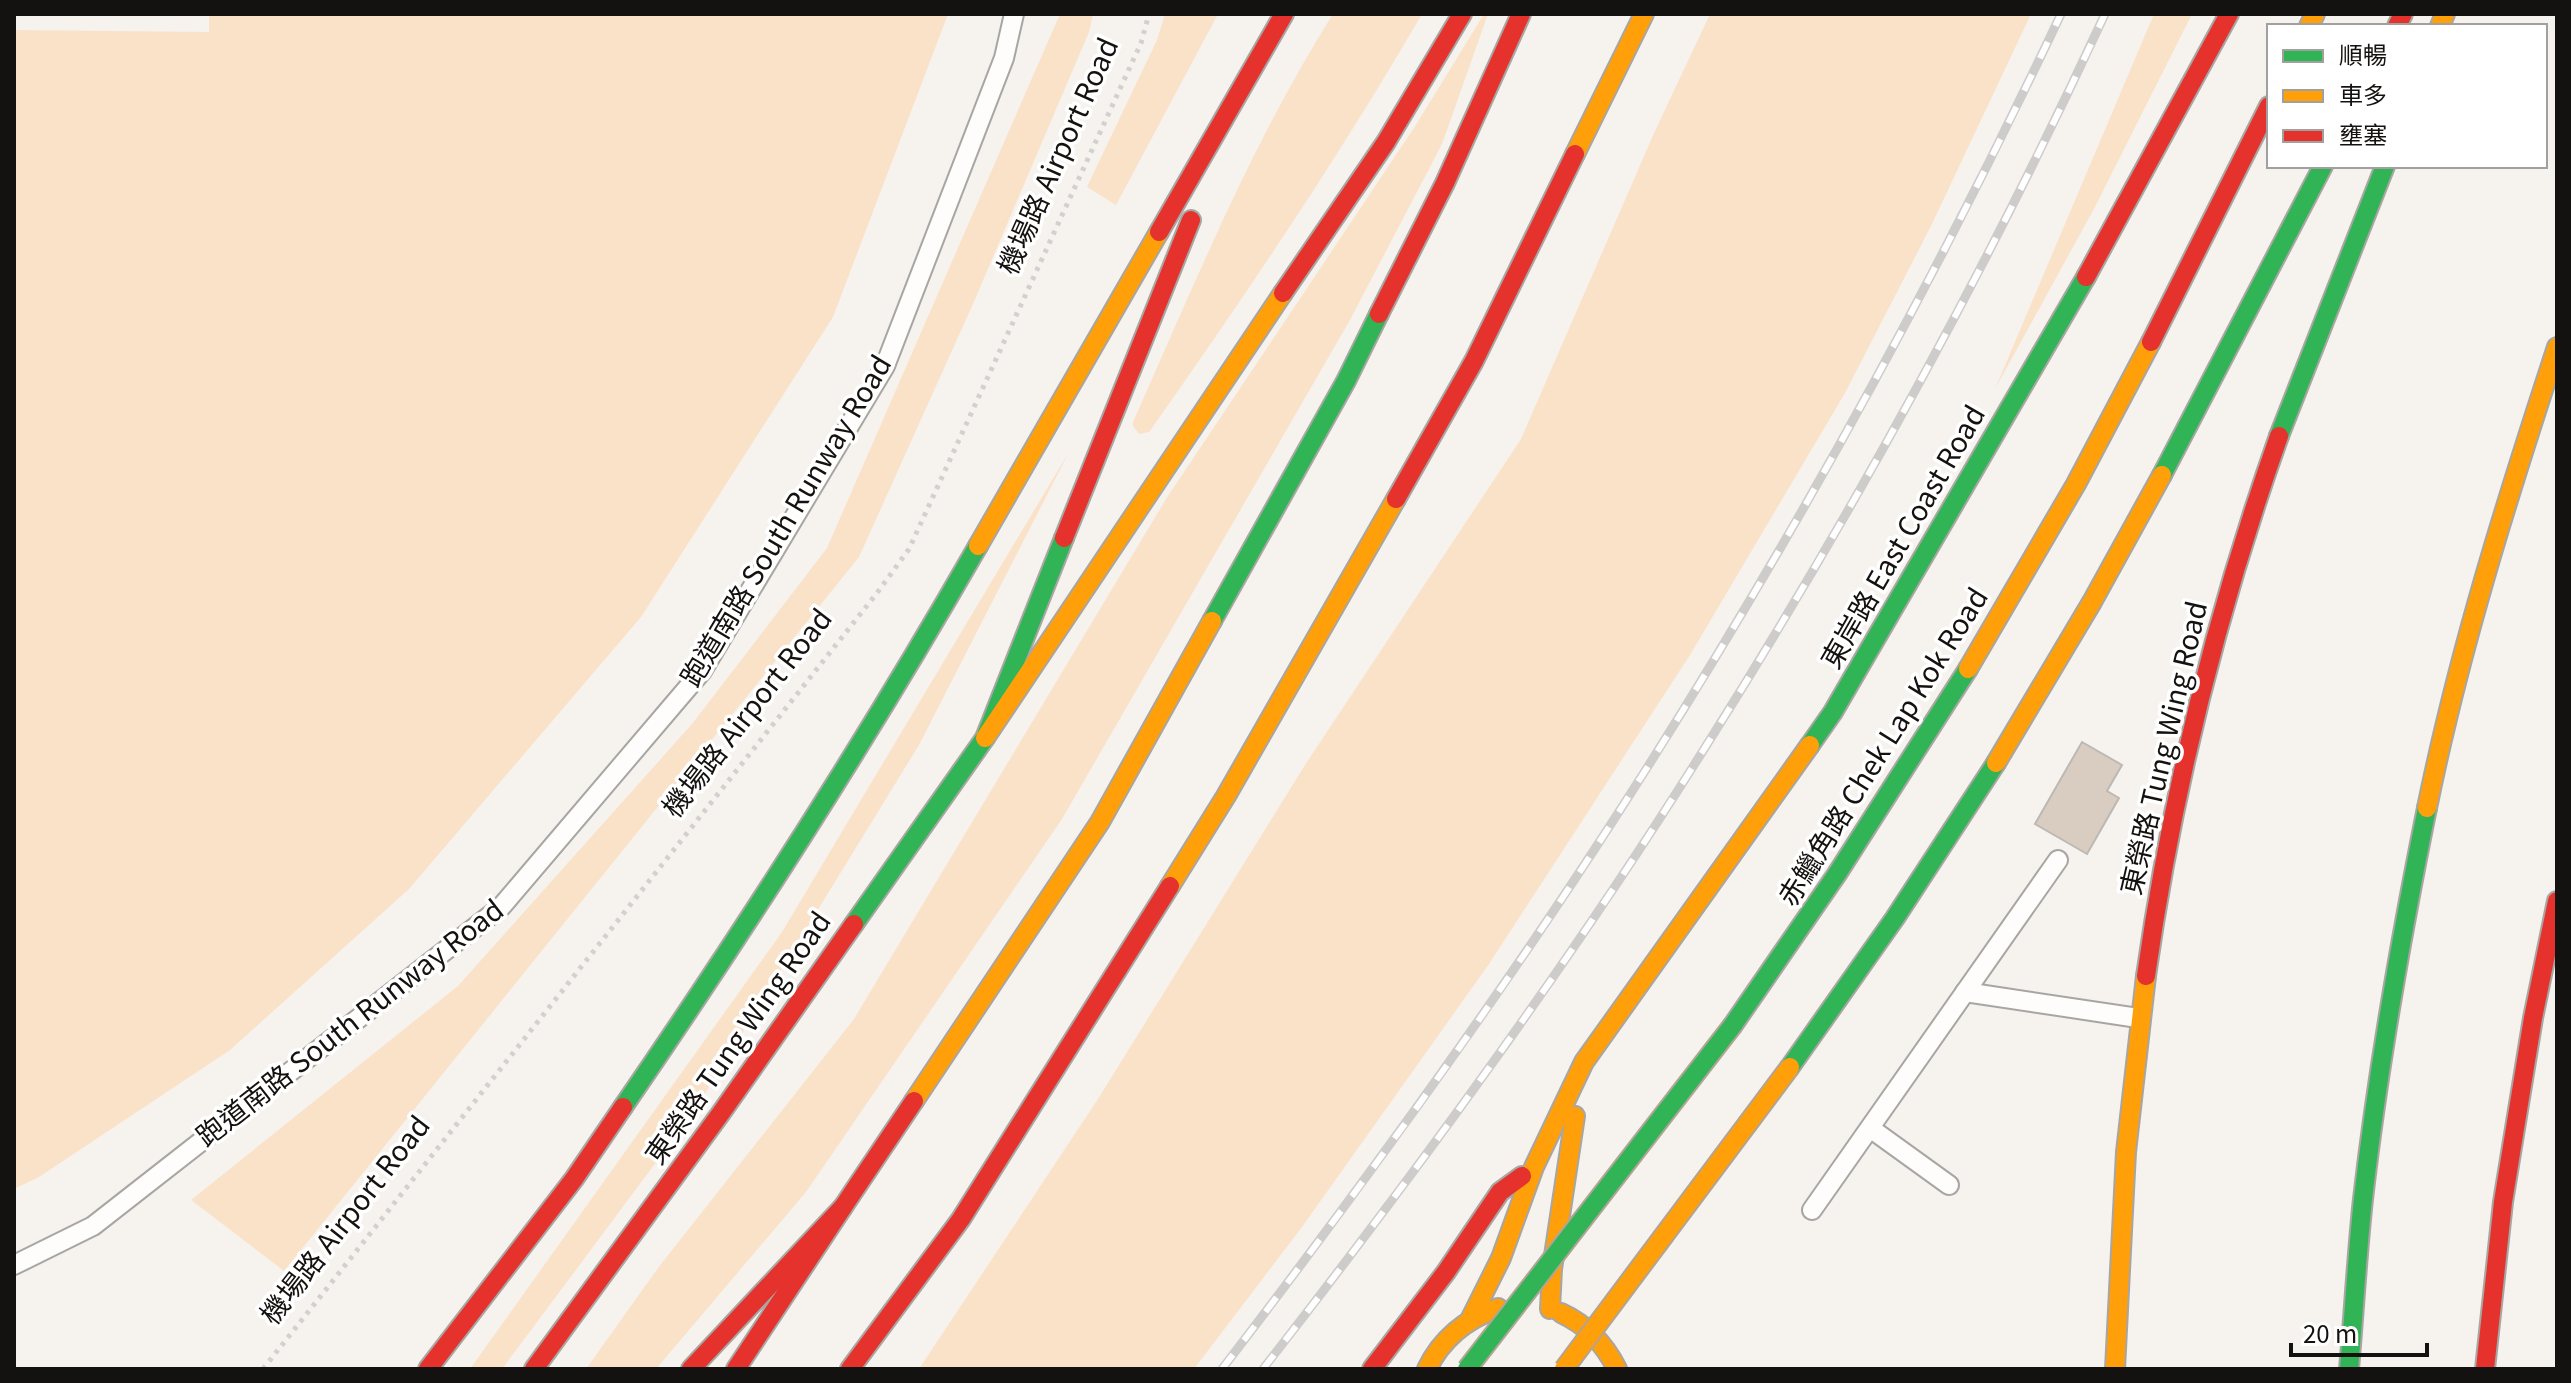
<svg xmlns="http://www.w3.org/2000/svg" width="2571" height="1383" font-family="Georgia,'Noto Sans TC',serif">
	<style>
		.green { fill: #fae2c9 }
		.building { fill: #d9cdc1; stroke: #bcb9b5; stroke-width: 2 }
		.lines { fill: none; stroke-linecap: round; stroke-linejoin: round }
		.lane-casing { stroke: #a8a6a3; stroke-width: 22 }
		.fast-casing { stroke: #a8a6a3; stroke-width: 22 }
		.slow-casing { stroke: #a8a6a3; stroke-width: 22 }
		.jam-casing { stroke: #a8a6a3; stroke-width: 22 }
		.path { stroke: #d2d1cf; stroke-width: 5; stroke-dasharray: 4 6; stroke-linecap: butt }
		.lane { stroke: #fefdfc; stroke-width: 18 }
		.fast { stroke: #30b455; stroke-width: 18 }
		.slow { stroke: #ff9f0a; stroke-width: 18 }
		.jam { stroke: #e5322d; stroke-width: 18 }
		.rail-casing { stroke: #cdcccb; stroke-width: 9 }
		.rail { stroke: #fff; stroke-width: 6; stroke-dasharray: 18; stroke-linecap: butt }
		.fast-bridge-casing { stroke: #b0a497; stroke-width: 22; stroke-linecap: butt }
		.slow-bridge-casing { stroke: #b0a497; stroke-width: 22; stroke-linecap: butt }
		.fast-bridge { stroke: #30b455; stroke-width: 18 }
		.slow-bridge { stroke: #ff9f0a; stroke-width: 18 }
		.labels { text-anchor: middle; stroke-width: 7; stroke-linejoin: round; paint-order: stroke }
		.street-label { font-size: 28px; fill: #141210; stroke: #fff }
	</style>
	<rect width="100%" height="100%" fill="#f6f2ee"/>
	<g class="green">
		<path d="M209 14H948L833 317 641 617 409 889 230 1050 39 1177 14 1189V30L209 32Z"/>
		<path d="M1060 14H1093L1089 32 973 304 859 557 284 1271 191 1200 458 986 692 724 827 548Z"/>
		<path d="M1165 14H1218L1116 205 1087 187 1157 40Z"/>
		<path d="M1333 14H1422C1339 157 1247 293 1152 428L1149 432 1139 434 1133 426V422C1195 283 1252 142 1333 14Z"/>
		<path d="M1484 14H1488L1442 144 1350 320 1062 819 806 1192 656 1369H586L658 1268 854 1019 1166 499 1414 128Z"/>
		<path d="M1710 14H2031L1931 226 1845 393 1690 655 1489 964 1302 1227 1194 1369H919L1098 1099 1305 765 1521 439 1655 131Z"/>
		<path d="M2154 14H2192L2095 207 1995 389Z"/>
		<path d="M1069 452 919 745 695 1110 502 1369H470L782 932Z"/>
	</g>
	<path class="building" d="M2082 742 2122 765 2107 791 2119 798 2087 854 2035 824Z"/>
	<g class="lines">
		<g class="lane-casing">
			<g id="lane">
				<path d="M1965 992 2138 1018"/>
				<path d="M1870 1128 1949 1185"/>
				<path d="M1812 1210 2058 860"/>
				<path d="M14 1265 93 1226 501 907 702 671 885 366 1004 58 1014 14"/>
			</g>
		</g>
		<g class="fast-casing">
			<g id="fast">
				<path d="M2279 436 2385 166"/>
				<path d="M2162 475 2323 166"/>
				<path d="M1212 621 1346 381 1379 314"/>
				<path d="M1810 745 1833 712 2086 277"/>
				<path d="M854 924 985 738 1064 538"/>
				<path d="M1733 1025 1837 874 1968 669"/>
				<path d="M1790 1067 1895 918 1996 763"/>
				<path d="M623 1107C748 925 868 738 978 546"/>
				<path d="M2349 1369C2354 1312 2357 1255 2363 1199 2378 1068 2401 937 2427 808"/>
			</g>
		</g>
		<g class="slow-casing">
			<g id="slow">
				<path d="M2309 26 2315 14"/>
				<path d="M2440 26 2445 14"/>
				<path d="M1575 154 1644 14"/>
				<path d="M978 546 1159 232"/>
				<path d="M1968 669 2076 484 2151 342"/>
				<path d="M985 738 1283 293"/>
				<path d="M1996 763 2092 602 2162 475"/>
				<path d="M2427 808C2459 651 2507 499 2557 347"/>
				<path d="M1170 886 1226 796 1396 499"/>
				<path d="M914 1101 1100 822 1212 621"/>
				<path d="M1550 1309 1552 1269 1575 1116"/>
				<path d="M1561 1313C1587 1325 1604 1343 1617 1369"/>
				<path d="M1470 1320 1501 1258 1534 1167 1584 1062 1810 745"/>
				<path d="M1427 1369C1442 1338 1466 1319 1498 1308"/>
				<path d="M2115 1369 2126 1152 2146 976"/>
			</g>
		</g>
		<g class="jam-casing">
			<g id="jam">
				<path d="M2397 26 2403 14"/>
				<path d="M1159 232 1284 14"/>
				<path d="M2086 277 2229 14"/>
				<path d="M1283 293 1386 142 1462 14"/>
				<path d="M1379 314 1445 183 1521 14"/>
				<path d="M2151 342 2269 106"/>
				<path d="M1396 499 1474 361 1575 154"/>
				<path d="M1064 538 1191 220"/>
				<path d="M2146 976C2172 792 2217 611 2279 436"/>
				<path d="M428 1369 574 1179 623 1107"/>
				<path d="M534 1369 721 1113 854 924"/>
				<path d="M691 1369 843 1207 914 1101"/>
				<path d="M736 1369 843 1207"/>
				<path d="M850 1369 961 1219 1170 886"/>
				<path d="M1372 1369 1446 1272 1500 1192 1522 1176"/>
				<path d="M2485 1369 2503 1202 2533 1018 2557 901"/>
			</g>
		</g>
		<path class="path" d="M263 1369 877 593 909 549 1141 43 1149 14"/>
		<use href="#lane" class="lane"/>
		<use href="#fast" class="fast"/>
		<use href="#slow" class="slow"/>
		<use href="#jam" class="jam"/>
		<g class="rail-casing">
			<g id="rail">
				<path d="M1222 1369C1362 1186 1498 1000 1622 807 1786 552 1932 287 2061 14"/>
				<path d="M1263 1369C1417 1171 1567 967 1701 754 1851 517 1987 269 2105 14"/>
			</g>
		</g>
		<use href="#rail" class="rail"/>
		<g class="fast-bridge-casing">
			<path id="fast-bridge" d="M1467 1369 1733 1025"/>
		</g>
		<g class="slow-bridge-casing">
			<path id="slow-bridge" d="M1564 1369 1790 1067"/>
		</g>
		<use href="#fast-bridge" class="fast-bridge"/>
		<use href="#slow-bridge" class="slow-bridge"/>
	</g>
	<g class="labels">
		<g class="street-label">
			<text transform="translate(1058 156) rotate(-66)" y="10">機場路 Airport Road</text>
			<text transform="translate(786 521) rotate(-59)" y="10">跑道南路 South Runway Road</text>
			<text transform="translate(1903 537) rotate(-60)" y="10">東岸路 East Coast Road</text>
			<text transform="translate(747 713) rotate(-52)" y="10">機場路 Airport Road</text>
			<text transform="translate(1883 747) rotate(-58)" y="10">赤鱲角路 Chek Lap Kok Road</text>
			<text transform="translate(2164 748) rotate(-77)" y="10">東榮路 Tung Wing Road</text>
			<text transform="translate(350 1023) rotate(-38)" y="10">跑道南路 South Runway Road</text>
			<text transform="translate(738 1038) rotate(-55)" y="10">東榮路 Tung Wing Road</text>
			<text transform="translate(345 1220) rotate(-52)" y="10">機場路 Airport Road</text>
		</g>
	</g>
	<rect width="2571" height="1383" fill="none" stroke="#141210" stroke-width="32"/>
	<rect x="2267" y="24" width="280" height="144" fill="#ffffff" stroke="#a1a09f" stroke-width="2"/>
	<rect x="2283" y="50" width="40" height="12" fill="#30b455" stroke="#a1a09f" stroke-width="2"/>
	<text x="2339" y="64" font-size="24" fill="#141210">順暢</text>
	<rect x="2283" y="90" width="40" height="12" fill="#ff9f0a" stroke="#a1a09f" stroke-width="2"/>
	<text x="2339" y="104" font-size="24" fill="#141210">車多</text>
	<rect x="2283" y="130" width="40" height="12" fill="#e5322d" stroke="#a1a09f" stroke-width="2"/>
	<text x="2339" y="144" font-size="24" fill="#141210">壅塞</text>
	<path d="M2291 1343v12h136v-12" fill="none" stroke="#141210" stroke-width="4"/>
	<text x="2303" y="1343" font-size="24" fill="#141210" stroke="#ffffff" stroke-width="6" paint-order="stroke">20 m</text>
</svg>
